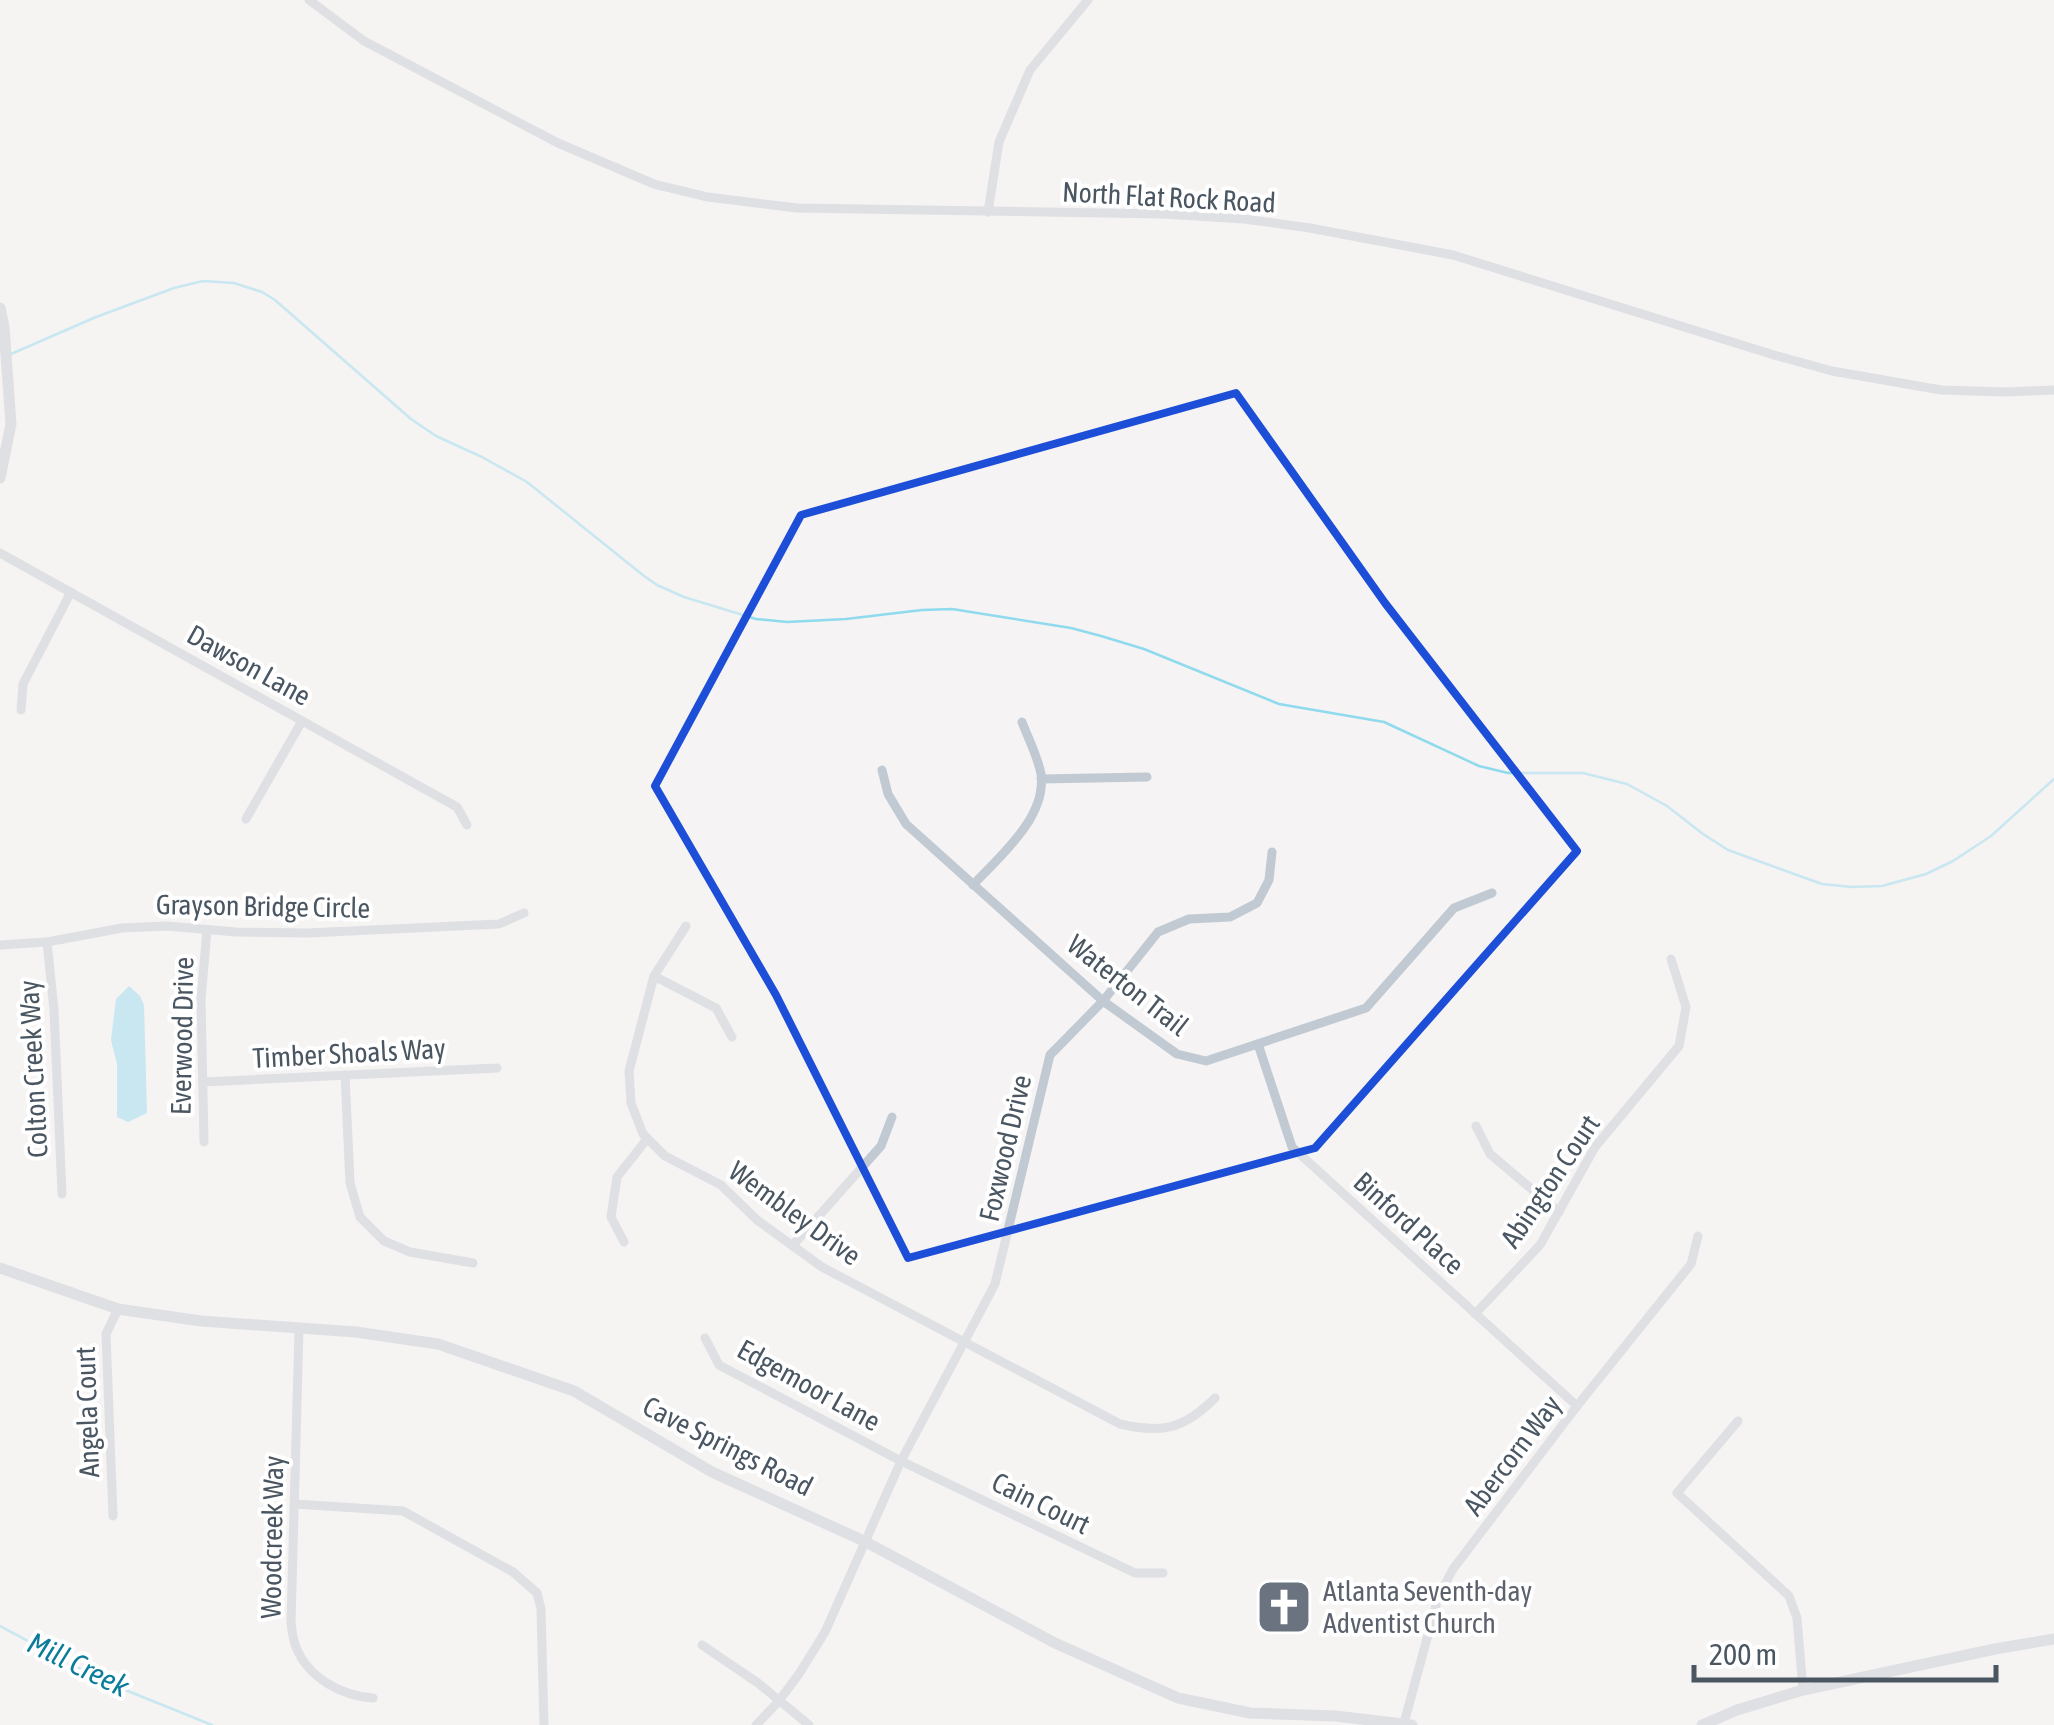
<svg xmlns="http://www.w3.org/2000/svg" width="2054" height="1725" font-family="'Asap Condensed',sans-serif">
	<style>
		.water { fill: #90daee }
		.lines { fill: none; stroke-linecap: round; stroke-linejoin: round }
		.stream { stroke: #90daee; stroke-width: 2.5 }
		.minor { stroke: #c1cad2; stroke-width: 9 }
		.tertiary { stroke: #c1cad2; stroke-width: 11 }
		.marked { fill: none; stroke: #1d4ed8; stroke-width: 8; stroke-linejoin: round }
		.labels { text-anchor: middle; stroke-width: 8; stroke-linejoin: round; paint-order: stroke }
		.street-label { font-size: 28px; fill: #4a5661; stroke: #fff }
		.worship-label { font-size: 28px; fill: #5b616d; stroke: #fff; text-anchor: start }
		.water-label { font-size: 30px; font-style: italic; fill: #0c7c9b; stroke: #fff }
	</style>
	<rect width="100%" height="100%" fill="#f5f3f3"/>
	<path class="water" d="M129 986 140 996 144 1005 147 1113 128 1122 117 1117V1064L111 1040 116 999Z"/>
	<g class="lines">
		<g class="stream">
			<path d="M11 354 96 317 174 288 203 281 234 283 262 292 275 300 411 419 436 436 482 457 527 482 644 576 657 585 684 597 756 619 787 622 846 619 922 610 952 609 1071 628 1101 636 1144 649 1279 704 1384 722 1479 766 1508 773H1583L1627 784 1667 806 1703 834 1728 850 1822 884 1852 887 1882 886 1926 874 1953 861 1991 836 2054 779"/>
			<path d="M0 1626 103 1681 212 1725"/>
		</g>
		<g class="minor">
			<path d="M309 0 364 41 558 143 654 184 708 197 797 208 1163 214 1244 219 1310 228 1453 255 1774 355 1832 371 1941 390 2006 392 2054 390"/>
			<path d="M988 212 999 142 1030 70 1088 0"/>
			<path d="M0 553 457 807 467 825"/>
			<path d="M21 710 23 684 71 592"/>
			<path d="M882 770 888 794 906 824 1103 1001 1177 1054 1206 1061 1366 1008 1454 908 1492 893"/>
			<path d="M1041 779 1147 777"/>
			<path d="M246 819 302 721"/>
			<path d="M973 885C1000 856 1047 817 1041 774 1038 757 1028 738 1022 722"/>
			<path d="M686 926 654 976 629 1071 631 1103 643 1134 665 1156 721 1185 757 1220 822 1267 1120 1424C1162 1434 1184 1429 1215 1398"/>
			<path d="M47 942 54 1010 62 1194"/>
			<path d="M0 945 47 942 122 928 167 926 236 932 308 933 499 924 524 913"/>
			<path d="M654 976 716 1008 732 1037"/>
			<path d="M1258 1044 1292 1147 1577 1406"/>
			<path d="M345 1075 350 1183 360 1217 384 1241 410 1252 473 1263"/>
			<path d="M203 1082 497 1068"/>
			<path d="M1476 1126 1490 1154 1559 1212"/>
			<path d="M204 1142 201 1000 207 930"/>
			<path d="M624 1242 611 1217 617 1177 647 1139"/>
			<path d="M793 1245 881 1146 892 1117"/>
			<path d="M1475 1314 1540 1245 1595 1147 1679 1046 1686 1007 1671 959"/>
			<path d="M299 1329 291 1623C292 1631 293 1640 296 1647 308 1678 342 1696 373 1698"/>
			<path d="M705 1338 719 1365 901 1461 1135 1573H1163"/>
			<path d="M1738 1421 1677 1493 1789 1596 1797 1618 1803 1690"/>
			<path d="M295 1504 403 1511 513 1572 537 1593 541 1609 544 1725"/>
			<path d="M113 1516 106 1334 118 1309"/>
			<path d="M702 1645 758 1683 809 1725"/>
			<path d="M1404 1723 1438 1598 1453 1569 1577 1406 1691 1264 1698 1236"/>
			<path d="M756 1725 778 1702 799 1674 825 1632 901 1461 995 1284 1050 1055 1103 1001 1158 932 1189 919 1230 917 1257 903 1269 880 1272 852"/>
		</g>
		<g class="tertiary">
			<path d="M0 308 4 327 11 424 0 478"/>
			<path d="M0 1268 118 1309 201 1321 356 1332 438 1344 574 1391 712 1472 864 1541 1055 1643 1178 1698 1250 1713 1335 1716 1412 1725"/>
			<path d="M1702 1725 1737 1710 1803 1690 1995 1649 2054 1639"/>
		</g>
	</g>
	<path d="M0 0H2054V1725H0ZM1236 393 1385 603 1577 851 1315 1148 908 1258 776 995 655 786 801 515Z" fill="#f5f3f3" fill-opacity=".55" fill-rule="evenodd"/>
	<path class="marked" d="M1236 393 1385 603 1577 851 1315 1148 908 1258 776 995 655 786 801 515Z"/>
	<defs>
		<g id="church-square" transform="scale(2.875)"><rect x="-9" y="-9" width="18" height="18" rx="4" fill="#6b7280" stroke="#fff"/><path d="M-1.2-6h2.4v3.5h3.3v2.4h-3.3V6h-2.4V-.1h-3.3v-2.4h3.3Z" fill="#fff"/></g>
	</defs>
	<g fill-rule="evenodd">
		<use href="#church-square" x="1284" y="1607"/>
	</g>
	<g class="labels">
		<g class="street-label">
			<text transform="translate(1169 197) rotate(3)" y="10">North Flat Rock Road</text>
			<text transform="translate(249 665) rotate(29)" y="10">Dawson Lane</text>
			<text transform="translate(263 906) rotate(1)" y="10">Grayson Bridge Circle</text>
			<text transform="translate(1128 985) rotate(38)" y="10">Waterton Trail</text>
			<text transform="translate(182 1036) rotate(-89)" y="10">Everwood Drive</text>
			<text transform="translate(349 1053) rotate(-3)" y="10">Timber Shoals Way</text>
			<text transform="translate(33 1069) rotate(-93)" y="10">Colton Creek Way</text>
			<text transform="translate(1005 1148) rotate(-77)" y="10">Foxwood Drive</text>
			<text transform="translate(1550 1181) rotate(-56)" y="10">Abington Court</text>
			<text transform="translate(795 1213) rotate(36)" y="10">Wembley Drive</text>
			<text transform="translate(1409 1223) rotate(42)" y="10">Binford Place</text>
			<text transform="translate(809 1385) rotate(29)" y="10">Edgemoor Lane</text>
			<text transform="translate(87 1412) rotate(-92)" y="10">Angela Court</text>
			<text transform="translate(728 1446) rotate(27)" y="10">Cave Springs Road</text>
			<text transform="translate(1512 1455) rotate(-53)" y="10">Abercorn Way</text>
			<text transform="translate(1041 1503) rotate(26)" y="10">Cain Court</text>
			<text transform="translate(272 1537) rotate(-89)" y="10">Woodcreek Way</text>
		</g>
		<g class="worship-label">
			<text x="1323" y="1601">Atlanta Seventh-day<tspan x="1323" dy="32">Adventist Church</tspan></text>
		</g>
		<g class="water-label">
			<text transform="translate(78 1665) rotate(26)" y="10">Mill Creek</text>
		</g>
	</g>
	<path d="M1694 1665v15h302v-15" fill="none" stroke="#4a5661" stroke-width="5"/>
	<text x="1709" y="1665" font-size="30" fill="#4a5661" stroke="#ffffff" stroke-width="8" paint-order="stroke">200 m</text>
</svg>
